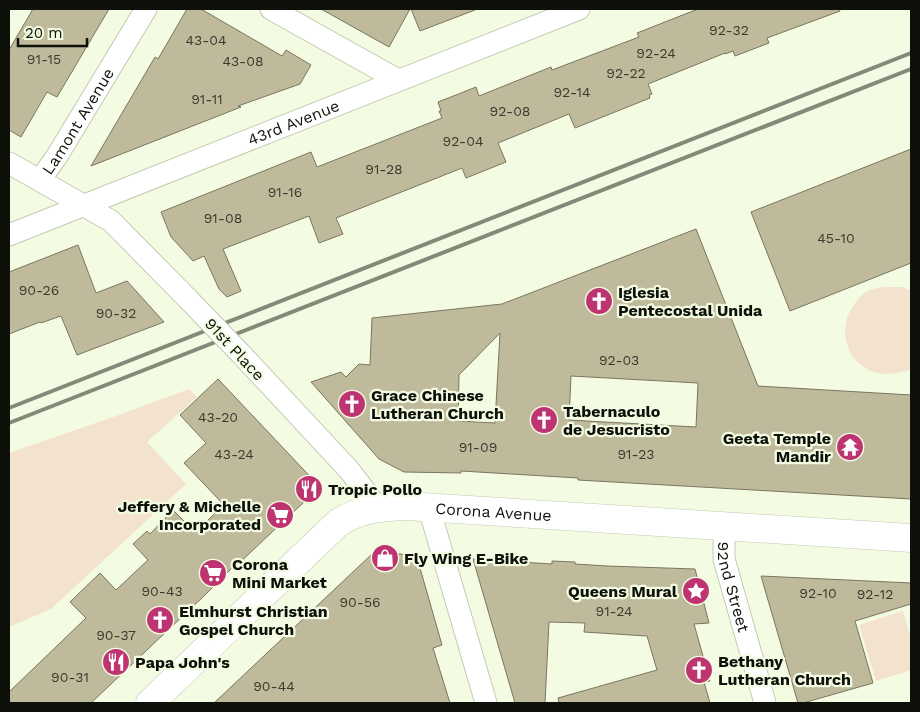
<svg xmlns="http://www.w3.org/2000/svg" width="920" height="712" font-family="'Work Sans',sans-serif">
	<style>
		.green { fill: #f3e2cd }
		.building { fill: #c0ba9d; stroke: #7a755e; fill-rule: evenodd }
		.lines { fill: none; stroke-linecap: round; stroke-linejoin: round }
		.street-casing { stroke: #c3cbb2; stroke-width: 23 }
		.secondary-casing { stroke: #c3cbb2; stroke-width: 29 }
		.street { stroke: #fff; stroke-width: 21 }
		.secondary { stroke: #fff; stroke-width: 28 }
		.rail { stroke: #848a79; stroke-width: 4 }
		.street-bridge-casing { stroke: #c3cbb2; stroke-width: 23; stroke-linecap: butt }
		.street-bridge { stroke: #fff; stroke-width: 21 }
		.labels { text-anchor: middle; stroke-width: 4.5; stroke-linejoin: round; paint-order: stroke }
		.number-label { font-size: 14px; fill: #3a3b2e }
		.street-label { font-size: 16px; fill: #0e1109; stroke: #f3fce2 }
		.poi-label { font-size: 16px; font-weight: bold; fill: #0e1109; stroke: #f3fce2; text-anchor: start }
	</style>
	<rect width="100%" height="100%" fill="#f3fce2"/>
	<g class="green">
		<path d="M885 287H903L911 291V369C898 374 880 377 867 369 844 357 839 325 853 306 857 300 863 293 870 290 874 288 880 288 885 287Z"/>
		<path d="M189 389 197 397 147 442 186 484 51 609 9 627V453L116 416Z"/>
		<path d="M903 611 911 639V670L876 681 859 625Z"/>
	</g>
	<g class="building">
		<path d="M33 9H109L57 97 47 92 21 137 9 130V50Z"/>
		<path d="M187 9H201L282 56 286 50 311 65 300 84 238 106 241 107 91 166 155 57 158 59Z"/>
		<path d="M321 9H410L389 47Z"/>
		<path d="M411 9H475V10L420 31Z"/>
		<path d="M698 9H839L840 11 767 38 769 43 735 56 733 51 725 54V53L648 84 652 94 649 95 650 98 575 128 569 114 498 143 506 162 466 178 462 168 336 218 343 234 319 243 309 216 223 249 241 291 227 297 219 289 204 256 193 261 171 237 161 212 311 152 317 167 442 118 439 111H441L438 102 456 95 476 87 479 96 551 67 552 70 639 37 637 33Z"/>
		<path d="M911 149V263L790 311 751 212Z"/>
		<path d="M696 229 758 386 911 395V499L578 480V478L461 471V473L404 472 379 459 311 382 341 372 346 377 359 364 370 365 372 318 502 304ZM500 333 495 423 458 421 459 375ZM571 376 698 383 696 427 569 420Z"/>
		<path d="M78 245 96 293 127 281 164 322 77 355 61 316 41 323 40 322 9 334V272Z"/>
		<path d="M218 379 320 487 236 566 235 565 204 596 91 703H9V692L86 618 70 602 100 573 116 590 148 560 133 544 147 531 150 534 173 510 195 532 224 505 184 463 206 443 180 415Z"/>
		<path d="M390 553 409 555 418 561 442 645 433 648 450 703H214L372 554Z"/>
		<path d="M473 559 552 564V561L575 562V564L607 566 695 569 709 623 694 624 710 681 704 682 710 703H559L558 698 657 670 647 636 584 632 585 623 549 622 545 703H515Z"/>
		<path d="M761 576 911 583V604L855 621 873 683 803 703H798Z"/>
	</g>
	<g class="lines">
		<g class="street-casing">
			<g id="street">
				<path d="M271 9 398 80"/>
				<path d="M9 163 111 221 188 299"/>
				<path id="s1" d="M40 180 57 156 146 9"/>
				<path id="s2" d="M9 235 579 9"/>
				<path d="M241 354 350 471 377 507"/>
				<path d="M429 508 486 703"/>
				<path id="s3" d="M724 527V559L765 703"/>
			</g>
		</g>
		<g class="secondary-casing">
			<g id="secondary">
				<path id="s4" d="M150 703 338 523C359 509 381 507 406 506L911 538"/>
			</g>
		</g>
		<use href="#street" class="street"/>
		<use href="#secondary" class="secondary"/>
		<g class="rail">
			<path d="M9 408 911 53"/>
			<path d="M9 423 911 69"/>
		</g>
		<g class="street-bridge-casing">
			<path id="street-bridge" d="M188 299 241 354"/>
		</g>
		<use href="#street-bridge" class="street-bridge"/>
	</g>
	<defs>
		<g id="church-disc" transform="scale(1.4375)"><circle r="9.5" fill="#bd3470" stroke="#f3fce2"/><path d="M-1.2-6h2.4v3.5h3.3v2.4h-3.3V6h-2.4V-.1h-3.3v-2.4h3.3Z" fill="#fff"/></g>
		<g id="temple-disc" transform="scale(1.4375)"><circle r="9.5" fill="#bd3470" stroke="#f3fce2"/><path d="M0-6L5-2H3V0L6.5 2.5H4V6H1.5V3h-3V6H-4V2.5H-6.5L-3 0V-2H-5Z" fill="#fff"/></g>
		<g id="restaurant-disc" transform="scale(1.4375)"><circle r="9.5" fill="#bd3470" stroke="#f3fce2"/><path d="M-5-6h1v4h1v-4h1v4h1v-4h1v5L-1.5 .5V6h-2V.5L-5-1ZM5-6V6H3V1.5H1.5Q1.5-4 5-6Z" fill="#fff"/></g>
		<g id="supermarket-disc" transform="scale(1.4375)"><circle r="9.5" fill="#bd3470" stroke="#f3fce2"/><path d="M-6-5.5h2.5l.6 2H6L4.5 2H-2.5L-4.4-4H-6ZM-1.5 3.2a1.3 1.3 0 1 0 .1 0ZM3 3.2a1.3 1.3 0 1 0 .1 0Z" fill="#fff"/></g>
		<g id="shop-disc" transform="scale(1.4375)"><circle r="9.5" fill="#bd3470" stroke="#f3fce2"/><path d="M-5-2.5h2.3a2.7 3.5 0 0 1 5.4 0H5L5.5 6h-11ZM-1.5-2.5h3a1.5 2.3 0 0 0-3 0Z" fill="#fff"/></g>
		<g id="sight-disc" transform="scale(1.4375)"><circle r="9.5" fill="#bd3470" stroke="#f3fce2"/><path d="M0-6L1.8-2.2L6-1.7L2.9 1.2L3.7 5.4L0 3.3L-3.7 5.4L-2.9 1.2L-6-1.7L-1.8-2.2Z" fill="#fff"/></g>
	</defs>
	<g fill-rule="evenodd">
		<use href="#church-disc" x="599" y="301"/>
		<use href="#church-disc" x="352" y="404"/>
		<use href="#church-disc" x="544" y="420"/>
		<use href="#temple-disc" x="850" y="447"/>
		<use href="#restaurant-disc" x="309" y="489"/>
		<use href="#supermarket-disc" x="280" y="515"/>
		<use href="#shop-disc" x="385" y="558"/>
		<use href="#supermarket-disc" x="213" y="573"/>
		<use href="#sight-disc" x="696" y="591"/>
		<use href="#church-disc" x="160" y="620"/>
		<use href="#restaurant-disc" x="116" y="662"/>
		<use href="#church-disc" x="699" y="670"/>
	</g>
	<g class="labels">
		<g class="number-label">
			<text x="729" y="35">92-32</text>
			<text x="206" y="45">43-04</text>
			<text x="656" y="58">92-24</text>
			<text x="44" y="64">91-15</text>
			<text x="243" y="66">43-08</text>
			<text x="626" y="78">92-22</text>
			<text x="572" y="97">92-14</text>
			<text x="207" y="104">91-11</text>
			<text x="510" y="116">92-08</text>
			<text x="463" y="146">92-04</text>
			<text x="384" y="174">91-28</text>
			<text x="285" y="197">91-16</text>
			<text x="223" y="223">91-08</text>
			<text x="836" y="243">45-10</text>
			<text x="39" y="295">90-26</text>
			<text x="116" y="318">90-32</text>
			<text x="619" y="365">92-03</text>
			<text x="218" y="422">43-20</text>
			<text x="478" y="452">91-09</text>
			<text x="234" y="459">43-24</text>
			<text x="636" y="459">91-23</text>
			<text x="162" y="596">90-43</text>
			<text x="818" y="598">92-10</text>
			<text x="875" y="599">92-12</text>
			<text x="360" y="607">90-56</text>
			<text x="614" y="616">91-24</text>
			<text x="116" y="640">90-37</text>
			<text x="70" y="682">90-31</text>
			<text x="274" y="691">90-44</text>
		</g>
		<g class="street-label">
			<text dy="6" stroke="none"><textPath href="#s1" startOffset="70">Lamont Avenue</textPath></text>
			<text dy="6" stroke="none"><textPath href="#s2" startOffset="306">43rd Avenue</textPath></text>
			<text transform="translate(235 349) rotate(47)" y="6">91st Place</text>
			<text dy="6" stroke="none"><textPath href="#s4" startOffset="419">Corona Avenue</textPath></text>
			<text dy="6" stroke="none"><textPath href="#s3" startOffset="61">92nd Street</textPath></text>
		</g>
		<g class="poi-label">
			<text x="618" y="298">Iglesia<tspan x="618" dy="18">Pentecostal Unida</tspan></text>
			<text x="371" y="401">Grace Chinese<tspan x="371" dy="18">Lutheran Church</tspan></text>
			<text x="563" y="417">Tabernaculo<tspan x="563" dy="18">de Jesucristo</tspan></text>
			<text x="831" y="444" text-anchor="end">Geeta Temple<tspan x="831" dy="18">Mandir</tspan></text>
			<text x="328" y="495">Tropic Pollo</text>
			<text x="261" y="512" text-anchor="end">Jeffery &amp; Michelle<tspan x="261" dy="18">Incorporated</tspan></text>
			<text x="404" y="564">Fly Wing E-Bike</text>
			<text x="232" y="570">Corona<tspan x="232" dy="18">Mini Market</tspan></text>
			<text x="677" y="597" text-anchor="end">Queens Mural</text>
			<text x="179" y="617">Elmhurst Christian<tspan x="179" dy="18">Gospel Church</tspan></text>
			<text x="718" y="667">Bethany<tspan x="718" dy="18">Lutheran Church</tspan></text>
			<text x="135" y="668">Papa John's</text>
		</g>
	</g>
	<rect width="920" height="712" fill="none" stroke="#0e1109" stroke-width="20"/>
	<path d="M18 38v8h69v-8" fill="none" stroke="#0e1109" stroke-width="2.5"/>
	<text x="25" y="38" font-size="15" fill="#0e1109" stroke="#f3fce2" stroke-width="4" paint-order="stroke">20 m</text>
</svg>
